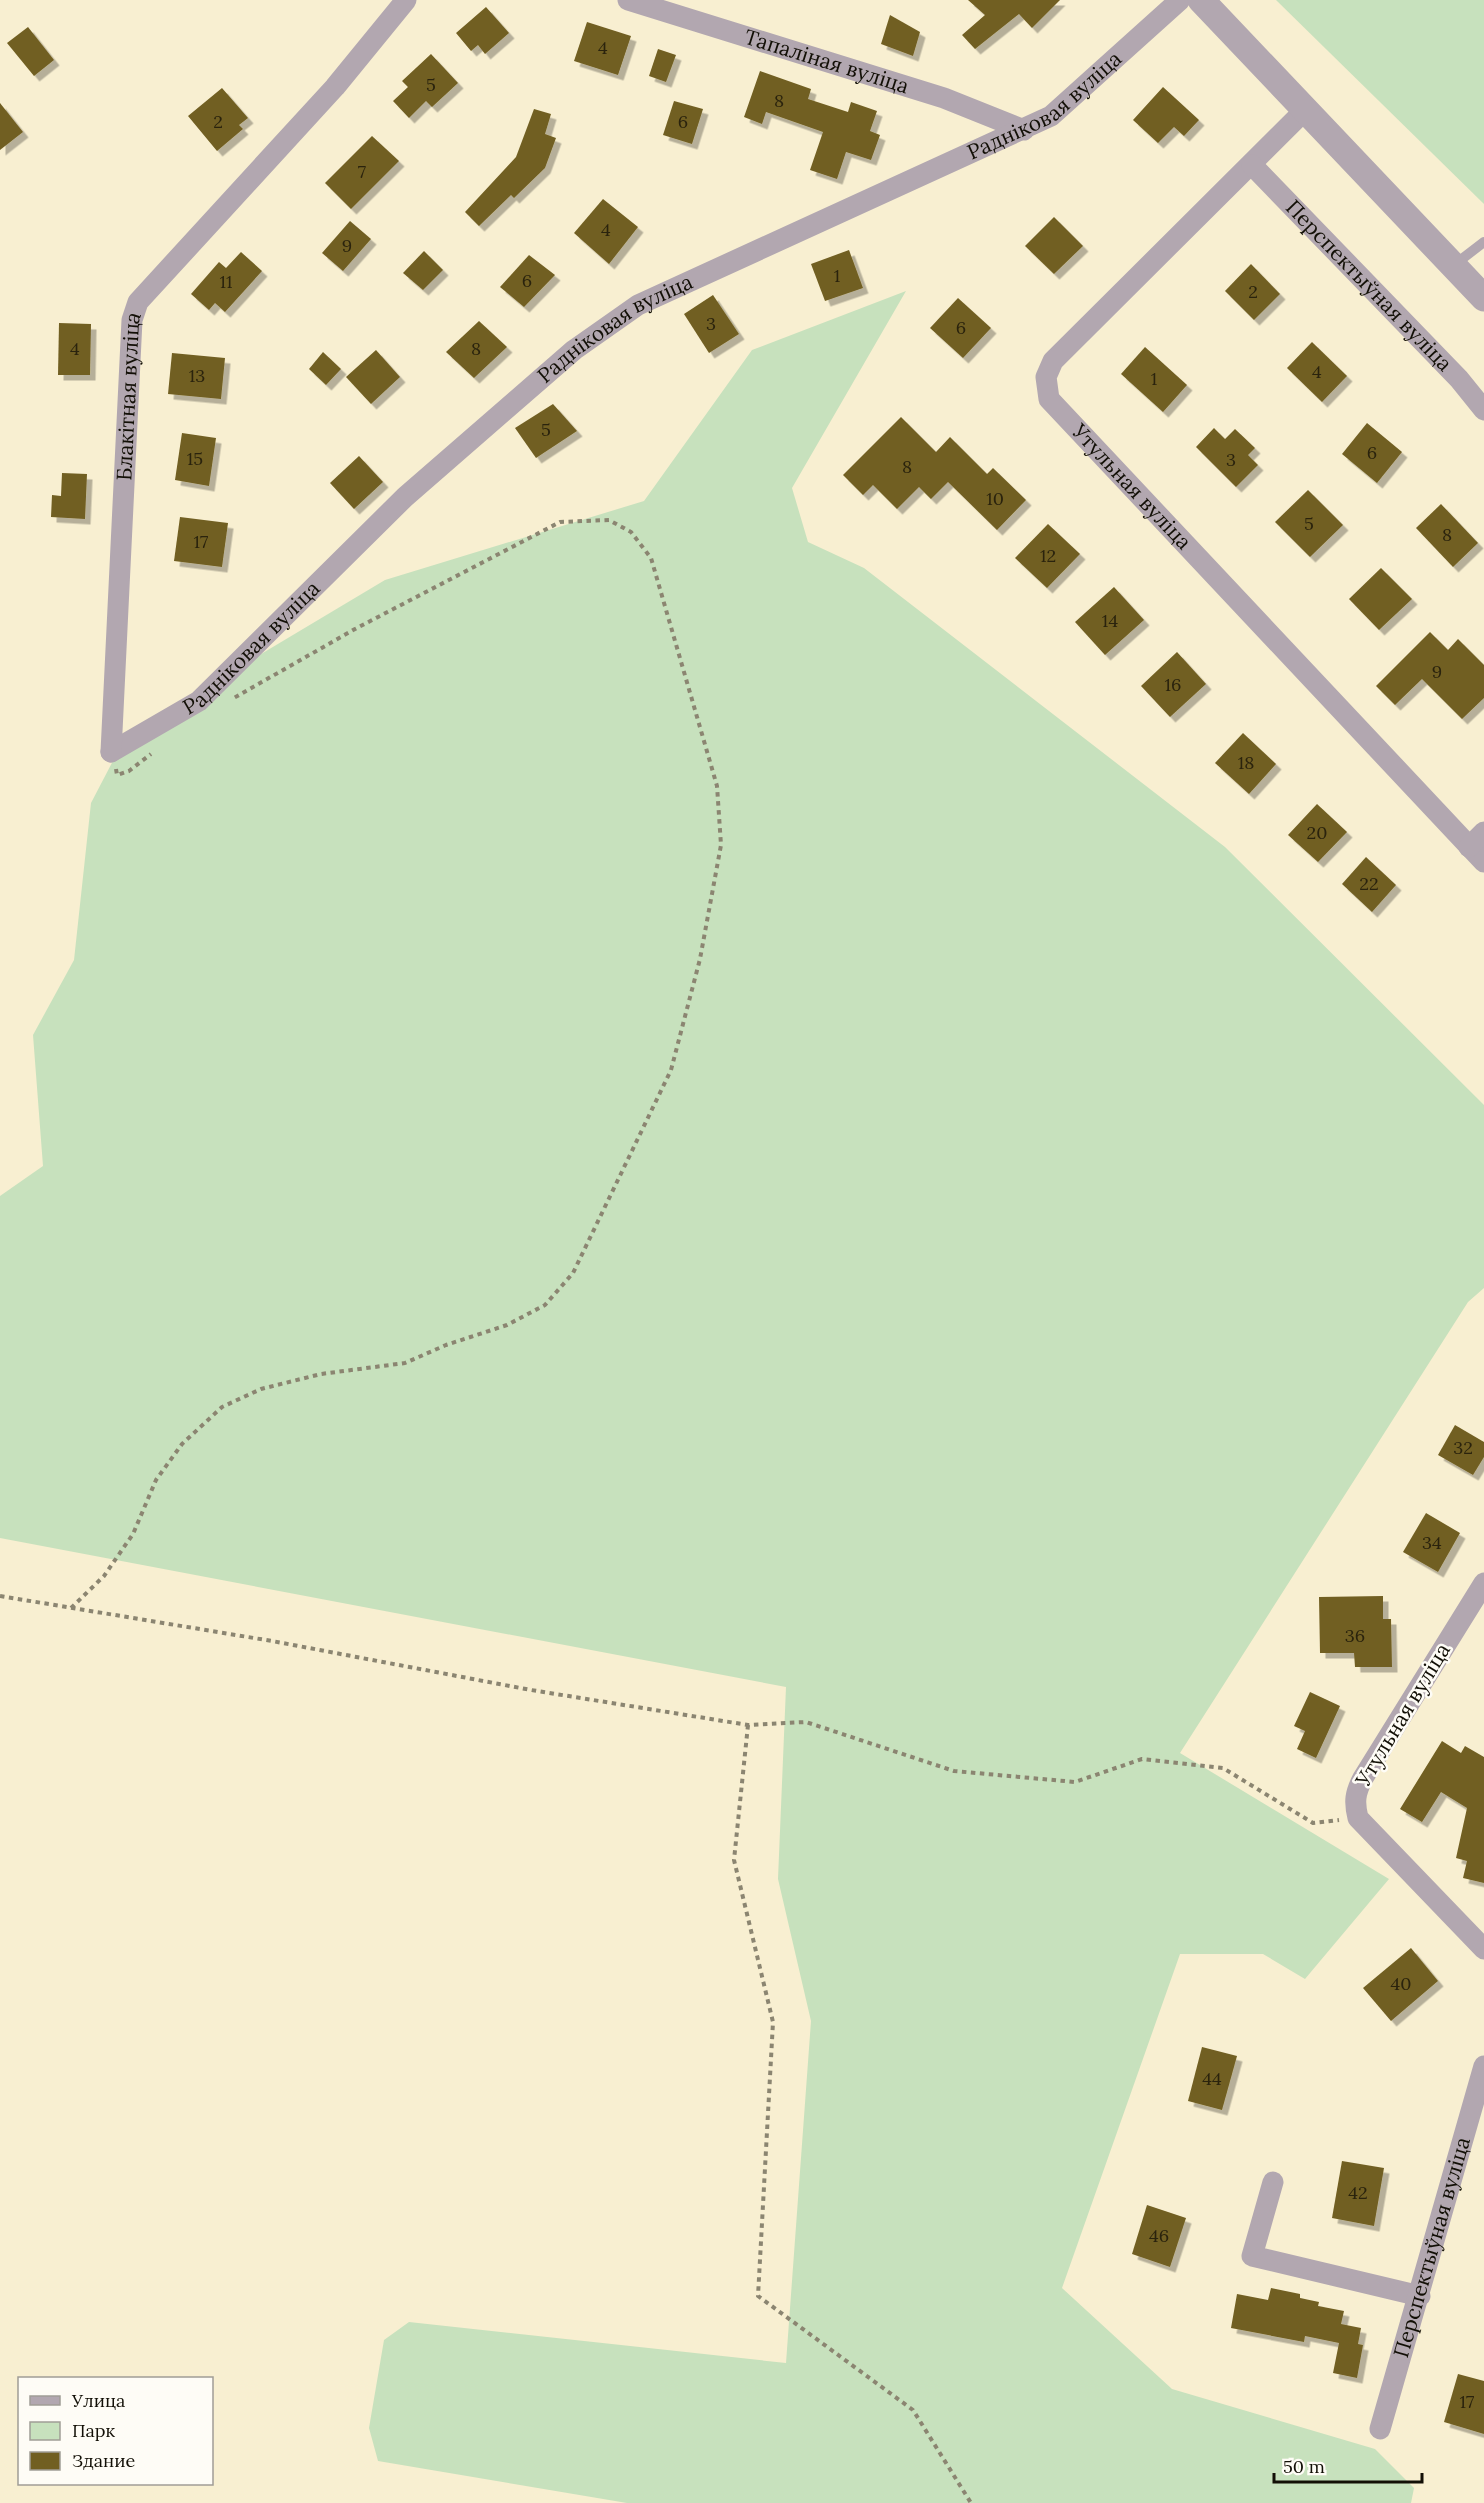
<svg xmlns="http://www.w3.org/2000/svg" width="1484" height="2503" font-family="Lora,serif">
	<style>
		.green { fill: #c7e1bd }
		.building { fill: #715f22; filter: url(#shadow) }
		.lines { fill: none; stroke-linecap: round; stroke-linejoin: round }
		.path { stroke: #8b8571; stroke-width: 4; stroke-dasharray: 4.5 4.5; stroke-linecap: butt }
		.service { stroke: #b2a7b0; stroke-width: 10 }
		.minor { stroke: #b2a7b0; stroke-width: 21 }
		.tertiary { stroke: #b2a7b0; stroke-width: 27 }
		.labels { text-anchor: middle; stroke-width: 5; stroke-linejoin: round; paint-order: stroke }
		.number-label { font-size: 18px; fill: #2a230d }
		.street-label { font-size: 21px; fill: #120f06; stroke: #fefcf6 }
	</style>
	<defs>
		<filter id="shadow"><feDropShadow dx="5.5" dy="5.5" stdDeviation="0" flood-color="#0004"/></filter>
	</defs>
	<rect width="100%" height="100%" fill="#f8efd1"/>
	<g class="green">
		<path d="M1276 0H1484V204Z"/>
		<path d="M906 291 792 488 808 542 864 568 1225 847 1484 1105V1288L1468 1302 1180 1753 1389 1879 1305 1979 1263 1954H1180L1062 2288 1172 2389 1375 2449 1414 2488 1411 2503H627L378 2461 369 2428 384 2340 409 2322 786 2363 811 2021 778 1879 786 1687 0 1538V1196L43 1166 33 1035 74 960 91 803 127 734 385 580 644 501 752 350Z"/>
	</g>
	<g class="building">
		<path d="M968 0H1060L1032 28 1019 14 975 49 962 35 985 15Z"/>
		<path d="M486 7 509 33 485 54 478 45 471 51 456 33Z"/>
		<path d="M890 15 920 32 913 56 881 44Z"/>
		<path d="M587 22 631 36 618 75 574 61Z"/>
		<path d="M28 27 54 60 34 76 7 43Z"/>
		<path d="M658 49 676 55 666 82 649 76Z"/>
		<path d="M431 54 458 83 432 107 426 101 409 118 393 101 408 87 402 81Z"/>
		<path d="M760 71 811 89 808 99 848 112 851 102 877 111 870 131 880 135 871 160 846 152 837 179 810 170 823 132 766 112 762 124 744 117Z"/>
		<path d="M1163 87 1199 120 1184 136 1174 127 1158 143 1133 120Z"/>
		<path d="M222 88 248 118 239 125 243 129 217 151 188 116Z"/>
		<path d="M674 101 703 109 692 144 663 135Z"/>
		<path d="M0 103 23 132 0 150Z"/>
		<path d="M534 109 551 114 545 134 556 138 545 168 514 198 511 195 479 226 465 212 516 157Z"/>
		<path d="M372 136 399 161 351 209 325 183Z"/>
		<path d="M603 199 638 227 609 264 574 233Z"/>
		<path d="M1054 217 1083 246 1054 274 1025 246Z"/>
		<path d="M350 221 371 239 343 271 322 253Z"/>
		<path d="M849 250 863 288 825 301 811 264Z"/>
		<path d="M424 251 443 270 423 290 403 273Z"/>
		<path d="M241 252 262 271 225 312 215 303 209 310 191 294 219 262 226 268Z"/>
		<path d="M529 255 555 275 524 307 500 287Z"/>
		<path d="M1251 264 1280 294 1254 320 1225 291Z"/>
		<path d="M713 295 739 334 709 353 684 314Z"/>
		<path d="M958 298 991 328 963 358 930 328Z"/>
		<path d="M479 321 507 347 474 378 446 352Z"/>
		<path d="M59 323 91 324 90 375H58Z"/>
		<path d="M1312 342 1347 376 1322 402 1287 368Z"/>
		<path d="M1145 347 1187 385 1163 412 1121 374Z"/>
		<path d="M376 350 400 377 371 404 346 377Z"/>
		<path d="M323 352 341 369 326 385 309 369Z"/>
		<path d="M172 353 225 358 221 399 168 394Z"/>
		<path d="M553 404 577 431 536 458 515 428Z"/>
		<path d="M901 417 936 452 950 437 987 474 993 468 1026 500 997 530 948 482 931 499 919 487 897 509 873 485 863 495 843 475Z"/>
		<path d="M1367 423 1402 452 1377 483 1342 454Z"/>
		<path d="M1214 428 1225 439 1235 429 1255 448 1248 455 1258 465 1236 487 1196 447Z"/>
		<path d="M182 433 216 438 209 486 175 480Z"/>
		<path d="M359 456 383 482 354 509 330 483Z"/>
		<path d="M62 473 87 474 85 519 51 517 52 495 61 496Z"/>
		<path d="M1308 490 1343 525 1310 557 1275 522Z"/>
		<path d="M1441 504 1478 543 1453 567 1416 528Z"/>
		<path d="M180 517 228 523 222 567 174 561Z"/>
		<path d="M1048 524 1080 554 1047 588 1015 558Z"/>
		<path d="M1381 568 1412 599 1379 630 1349 599Z"/>
		<path d="M1114 587 1144 620 1105 655 1075 622Z"/>
		<path d="M1430 632 1448 650 1458 639 1484 665V698L1462 719 1422 679 1395 705 1376 686Z"/>
		<path d="M1177 652 1206 684 1170 717 1141 686Z"/>
		<path d="M1243 733 1276 764 1249 794 1215 763Z"/>
		<path d="M1317 804 1347 832 1318 862 1288 835Z"/>
		<path d="M1366 857 1396 885 1372 912 1342 884Z"/>
		<path d="M1455 1425 1484 1442V1457L1473 1475 1438 1455Z"/>
		<path d="M1426 1513 1460 1533 1438 1572 1403 1552Z"/>
		<path d="M1383 1596V1619H1391L1392 1667H1355L1354 1653H1320L1319 1597Z"/>
		<path d="M1310 1692 1340 1706 1316 1758 1297 1749 1305 1731 1294 1726Z"/>
		<path d="M1442 1741 1461 1753 1465 1746 1484 1757V1883L1463 1878 1467 1861 1456 1858 1467 1808 1441 1792 1422 1822 1400 1809Z"/>
		<path d="M1411 1948 1438 1981 1391 2021 1363 1988Z"/>
		<path d="M1202 2047 1237 2056 1222 2110 1188 2101Z"/>
		<path d="M1342 2161 1384 2168 1374 2226 1332 2218Z"/>
		<path d="M1147 2205 1186 2218 1170 2267 1132 2254Z"/>
		<path d="M1271 2288 1300 2294V2298L1319 2302 1318 2306 1344 2311 1341 2324 1361 2328 1358 2344 1363 2345 1357 2378 1333 2373 1339 2343 1305 2336 1304 2342 1231 2328 1237 2294 1268 2300Z"/>
		<path d="M1458 2374 1484 2381V2434L1444 2422Z"/>
	</g>
	<g class="lines">
		<g class="path">
			<path d="M116 769 117 775 129 771 151 754"/>
			<path d="M0 1596 272 1641 531 1690 748 1725 806 1722 954 1771 1075 1782 1142 1759 1223 1768 1313 1823 1339 1820"/>
			<path d="M71 1608 104 1576 133 1534 156 1480 182 1444 222 1407 261 1389 321 1374 405 1363 446 1345 507 1325 545 1305 573 1273 671 1070 700 959 721 845 717 786 651 558 631 532 609 520 560 522 355 629 232 699"/>
			<path d="M748 1725 734 1860 773 2022 758 2296 913 2410 971 2503"/>
		</g>
		<path class="service" d="M1454 265 1484 242"/>
		<g class="minor">
			<path id="s1" d="M628 0 944 98 1024 130"/>
			<path id="s2" d="M1305 110 1053 361 1046 377 1049 399 1484 862"/>
			<path id="s3" d="M1252 165 1459 379 1484 410"/>
			<path id="s4" d="M111 752 199 701 405 497 574 350 638 305 1051 116 1180 0"/>
			<path id="s5" d="M111 752 132 320 138 302 335 87 406 0"/>
			<path d="M1469 847 1484 832"/>
			<path d="M1484 1583 1363 1778C1355 1793 1354 1802 1358 1818L1484 1949"/>
			<path d="M1273 2182 1252 2256 1420 2296"/>
			<path id="s6" d="M1380 2429 1484 2066"/>
		</g>
		<path class="tertiary" d="M1201 0 1484 298"/>
	</g>
	<g class="labels">
		<g class="number-label">
			<text x="603" y="54">4</text>
			<text x="431" y="91">5</text>
			<text x="779" y="107">8</text>
			<text x="218" y="128">2</text>
			<text x="683" y="128">6</text>
			<text x="362" y="178">7</text>
			<text x="606" y="236">4</text>
			<text x="347" y="252">9</text>
			<text x="837" y="282">1</text>
			<text x="527" y="287">6</text>
			<text x="226" y="288">11</text>
			<text x="1253" y="298">2</text>
			<text x="711" y="330">3</text>
			<text x="961" y="334">6</text>
			<text x="75" y="355">4</text>
			<text x="476" y="355">8</text>
			<text x="1317" y="378">4</text>
			<text x="197" y="382">13</text>
			<text x="1154" y="385">1</text>
			<text x="546" y="436">5</text>
			<text x="1372" y="459">6</text>
			<text x="195" y="465">15</text>
			<text x="1231" y="466">3</text>
			<text x="907" y="473">8</text>
			<text x="995" y="505">10</text>
			<text x="1309" y="530">5</text>
			<text x="1447" y="541">8</text>
			<text x="201" y="548">17</text>
			<text x="1048" y="562">12</text>
			<text x="1110" y="627">14</text>
			<text x="1437" y="678">9</text>
			<text x="1173" y="691">16</text>
			<text x="1246" y="769">18</text>
			<text x="1317" y="839">20</text>
			<text x="1369" y="890">22</text>
			<text x="1463" y="1454">32</text>
			<text x="1432" y="1549">34</text>
			<text x="1355" y="1642">36</text>
			<text x="1401" y="1990">40</text>
			<text x="1212" y="2085">44</text>
			<text x="1358" y="2199">42</text>
			<text x="1159" y="2242">46</text>
			<text x="1467" y="2408">17</text>
		</g>
		<g class="street-label">
			<text dy="7" stroke="none"><textPath href="#s1" startOffset="208">Тапаліная вуліца</textPath></text>
			<text dy="7" stroke="none"><textPath href="#s4" startOffset="1148">Радніковая вуліца</textPath></text>
			<text dy="7" stroke="none"><textPath href="#s3" startOffset="168">Перспектыўная вуліца</textPath></text>
			<text dy="7" stroke="none"><textPath href="#s4" startOffset="662">Радніковая вуліца</textPath></text>
			<text dy="7" stroke="none"><textPath href="#s5" startOffset="356">Блакітная вуліца</textPath></text>
			<text dy="7" stroke="none"><textPath href="#s2" startOffset="516">Утульная вуліца</textPath></text>
			<text dy="7" stroke="none"><textPath href="#s4" startOffset="176">Радніковая вуліца</textPath></text>
			<text transform="translate(1403 1715) rotate(-59)" y="7">Утульная вуліца</text>
			<text dy="7" stroke="none"><textPath href="#s6" startOffset="189">Перспектыўная вуліца</textPath></text>
		</g>
	</g>
	<rect x="18" y="2377" width="195" height="108" fill="#fefcf6" stroke="#a09d96" stroke-width="1.5"/>
	<rect x="30" y="2396" width="30" height="9" fill="#b2a7b0" stroke="#a09d96" stroke-width="1.5"/>
	<text x="72" y="2407" font-size="18" fill="#120f06">Улица</text>
	<rect x="30" y="2422" width="30" height="18" fill="#c7e1bd" stroke="#a09d96" stroke-width="1.5"/>
	<text x="72" y="2437" font-size="18" fill="#120f06">Парк</text>
	<rect x="30" y="2452" width="30" height="18" fill="#715f22" stroke="#a09d96" stroke-width="1.5"/>
	<text x="72" y="2467" font-size="18" fill="#120f06">Здание</text>
	<path d="M1274 2473v9h148v-9" fill="none" stroke="#120f06" stroke-width="3"/>
	<text x="1283" y="2473" font-size="18" fill="#120f06" stroke="#fefcf6" stroke-width="4.5" paint-order="stroke">50 m</text>
</svg>
